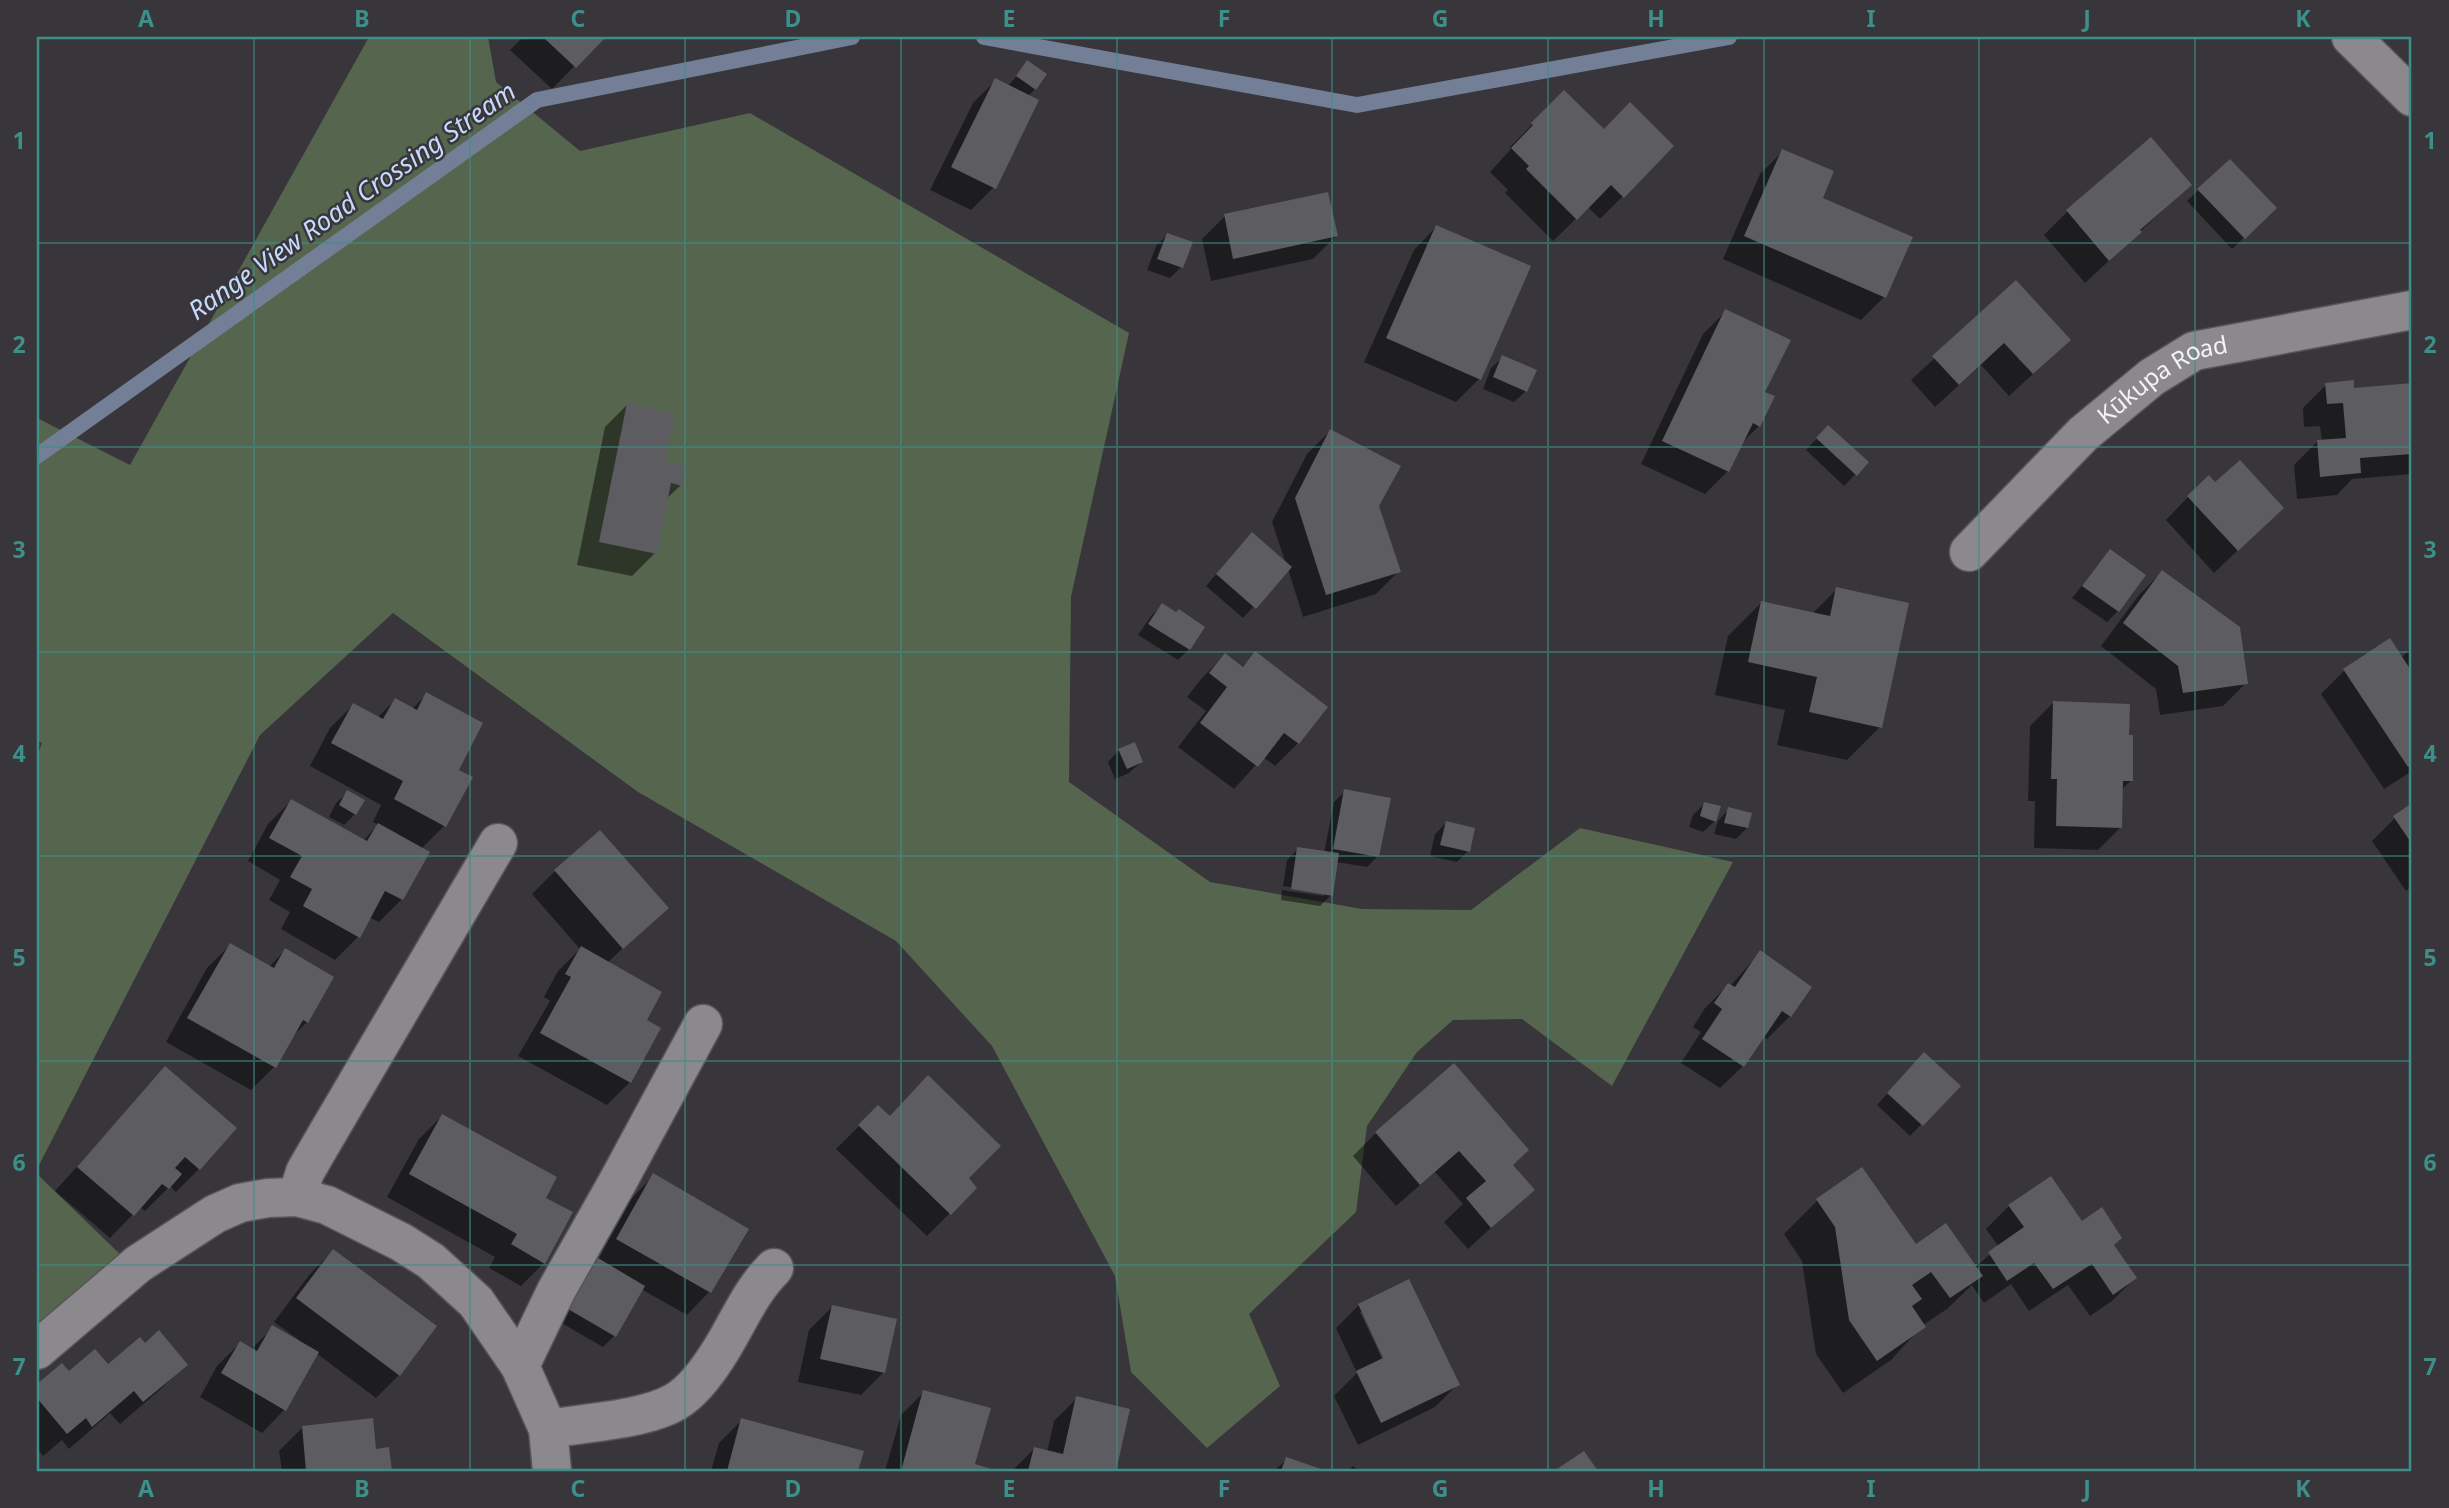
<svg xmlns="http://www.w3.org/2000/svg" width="2449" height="1508" font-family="'Noto Sans',sans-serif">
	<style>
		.green { fill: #55654e }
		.shadow { fill: #0007; fill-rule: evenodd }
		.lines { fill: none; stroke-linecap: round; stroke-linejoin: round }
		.stream { stroke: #737f96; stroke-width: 16 }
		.building { fill: #5d5c61 }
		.minor-casing { stroke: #575559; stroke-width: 41 }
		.minor { stroke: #8b888e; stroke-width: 38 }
		.grid { fill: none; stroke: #3d8f89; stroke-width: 2; stroke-opacity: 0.55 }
		.labels { text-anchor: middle; stroke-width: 5; stroke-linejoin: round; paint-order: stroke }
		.street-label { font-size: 24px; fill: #f3f2f5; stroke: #38363b }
		.water-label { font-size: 26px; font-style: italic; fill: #c6dafd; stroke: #38363b }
		.neatline { fill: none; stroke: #3d8f89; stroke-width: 2.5 }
		.grid-label { font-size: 23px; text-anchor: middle; font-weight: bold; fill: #3d8f89 }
	</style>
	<rect width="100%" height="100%" fill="#38363b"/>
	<g class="green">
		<path d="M369 37H488L496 82 580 151 750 113 1129 333 1071 597 1069 782 1210 882 1362 909 1471 910 1580 828 1733 862 1612 1086 1522 1019 1453 1020 1417 1052 1367 1126 1356 1212 1249 1314 1280 1386 1207 1448 1131 1372 1115 1276 992 1046 896 941 638 792 393 613 260 735 37 1169V757L42 743 37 740V418L130 465Z"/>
		<path d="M37 1174 126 1260 37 1335Z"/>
	</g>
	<g class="shadow">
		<path d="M523 37H603L552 89 510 50Z"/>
		<path d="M1028 63 1035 89 1028 96 994 187 971 210 930 190 973 103 996 80 1008 86Z"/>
		<path d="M1564 92 1623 196 1600 219 1588 207 1553 241 1505 193 1508 190 1490 172 1511 149 1510 147Z"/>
		<path d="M2151 140 2190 185 2085 283 2044 235 2067 212Z"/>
		<path d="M1783 151 1821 199 1884 297 1861 320 1723 259 1760 174Z"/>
		<path d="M2229 161 2275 208 2232 249 2187 201Z"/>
		<path d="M1225 216 1336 236 1313 259 1211 281 1202 239Z"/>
		<path d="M1436 227 1528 267 1479 379 1456 402 1364 362 1414 250Z"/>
		<path d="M1167 235 1181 267 1170 278 1147 270 1156 246Z"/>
		<path d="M2016 283 2046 362 2009 396 1981 365 1935 407 1911 380Z"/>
		<path d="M1726 311 1759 426 1741 444 1728 471 1705 494 1641 464 1703 334Z"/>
		<path d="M1503 357 1526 391 1514 402 1483 389 1491 368Z"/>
		<path d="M2326 385 2352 390 2412 385V474L2352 479 2337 495 2297 499 2294 465 2317 442H2322L2320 426 2304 427 2303 408Z"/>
		<path d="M627 405 663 464 681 485 666 499 655 553 632 576 577 565 605 427Z"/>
		<path d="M1330 431 1378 506 1399 571 1376 594 1303 617 1288 569 1243 618 1206 586 1241 545 1286 564 1272 522 1307 454Z"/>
		<path d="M1817 438 1866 463 1844 486 1806 450Z"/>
		<path d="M2188 497 2259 530 2214 573 2166 520Z"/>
		<path d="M2110 551 2143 576 2118 611 2107 622 2072 598Z"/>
		<path d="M2162 572 2246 683 2223 706 2160 715 2156 689 2101 646 2139 595Z"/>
		<path d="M1837 589 1880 727 1847 760 1777 745 1785 710 1715 695 1728 636 1761 603 1812 614Z"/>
		<path d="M1162 605 1189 649 1178 660 1138 635 1151 616Z"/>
		<path d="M2389 640 2401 658 2412 647V771L2384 789 2321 694 2344 671Z"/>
		<path d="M1255 654 1298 743 1275 766 1263 757 1234 789 1178 747 1206 711 1187 697 1202 678 1225 655 1241 668Z"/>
		<path d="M427 694 456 771 444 826 421 849 402 899 379 922 369 917 358 937 335 960 281 929 290 912 269 900 280 880 248 861 268 824 291 801 363 841 378 825 373 822 381 805 310 766 330 728 353 705 377 718 395 700 412 709Z"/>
		<path d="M2053 703 2131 781 2121 790V827L2098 850 2034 848 2035 801H2028L2030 726Z"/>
		<path d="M1119 750 1141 762 1129 773 1115 779 1108 762Z"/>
		<path d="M1345 791 1378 856 1367 867 1336 862 1331 895 1320 906 1281 900 1282 890 1324 896V893L1283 886 1287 860 1298 849 1324 853 1334 802Z"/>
		<path d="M348 792 355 814 344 825 329 817 336 803Z"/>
		<path d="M1704 804 1715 821 1703 832 1689 827 1693 815Z"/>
		<path d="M2412 806V886L2406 891 2372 841 2395 818Z"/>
		<path d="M1729 809 1747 828 1736 839 1714 834 1718 821Z"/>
		<path d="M1446 823 1468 851 1457 862 1430 856 1435 834Z"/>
		<path d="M555 871 666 908 607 963 644 1021 630 1082 607 1105 518 1056 550 1001 544 997 558 971 580 949 532 894Z"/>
		<path d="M230 945 269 967 285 950 332 977 307 1022 290 1039 274 1067 251 1090 166 1042 207 968Z"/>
		<path d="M1760 953 1790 1016 1767 1039 1763 1036 1743 1066 1720 1088 1681 1063 1701 1032 1693 1027 1705 1008 1728 985 1730 986Z"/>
		<path d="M1913 1065 1958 1086 1910 1136 1877 1105Z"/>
		<path d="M1454 1066 1511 1166 1532 1190 1468 1249 1444 1222 1463 1204 1435 1172 1396 1206 1353 1156 1376 1133Z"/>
		<path d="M165 1069 199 1169 176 1192 170 1186 145 1211 140 1207 110 1238 55 1191Z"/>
		<path d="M878 1107 966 1178 975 1188 927 1236 836 1149Z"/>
		<path d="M442 1116 544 1198V1263L521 1286 489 1268 495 1257 387 1197 419 1139Z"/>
		<path d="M1862 1170 1916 1247 1975 1267 1999 1247 1986 1229 2009 1206 2081 1224 2113 1245 2135 1278 2112 1301 2090 1316 2068 1285 2029 1311 2011 1284 1984 1303 1972 1285 1947 1309 1923 1325 1891 1360 1843 1393 1816 1354 1802 1261 1784 1234 1817 1201Z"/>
		<path d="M653 1176 746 1229 709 1292 687 1315 641 1289 614 1336 603 1347 558 1321 587 1272 596 1263 631 1199Z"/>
		<path d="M333 1251 399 1375 376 1398 316 1353 284 1410 262 1433 200 1397 217 1366 240 1343 251 1349 273 1328 298 1342 299 1340 274 1322 310 1274Z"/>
		<path d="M1359 1305 1458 1384 1435 1407 1358 1445 1334 1396 1357 1373 1336 1328ZM1360 1312H1364L1389 1365 1386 1367Z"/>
		<path d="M832 1307 884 1372 861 1395 798 1382 809 1330Z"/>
		<path d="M145 1345 185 1365 162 1388 120 1424 110 1413 69 1449 62 1440 43 1456 37 1448V1387L62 1366 69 1374 108 1366Z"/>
		<path d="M924 1392 973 1465 995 1471H885L901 1415Z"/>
		<path d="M1077 1398 1128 1410 1114 1471H1012L1034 1449 1047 1452 1054 1421Z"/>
		<path d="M742 1420 861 1452 856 1471H711L719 1443Z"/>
		<path d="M302 1428 375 1451 388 1449 390 1471H282L279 1451Z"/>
		<path d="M1287 1459 1321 1471H1274Z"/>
		<path d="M1353 1466 1359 1471H1348Z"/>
	</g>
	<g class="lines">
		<g class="stream">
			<path d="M984 37 1357 105 1729 37"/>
			<path d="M37 456 537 100 852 37"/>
		</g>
	</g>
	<g class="building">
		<path d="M543 37H606L576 68Z"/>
		<path d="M1027 60 1047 74 1036 90 1016 76Z"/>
		<path d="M995 78 1039 100 996 189 951 167Z"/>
		<path d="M1564 90 1604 129 1630 102 1674 146 1624 198 1611 185 1577 220 1526 169 1529 166 1511 148 1533 125 1531 123Z"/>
		<path d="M2151 137 2192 185 2140 230 2142 232 2109 261 2066 210Z"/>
		<path d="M1782 149 1834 171 1823 198 1913 237 1886 298 1744 236Z"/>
		<path d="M2230 159 2277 208 2245 239 2197 189Z"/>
		<path d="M1328 192 1338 236 1233 259 1224 214Z"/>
		<path d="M1436 225 1531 266 1481 380 1386 338Z"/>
		<path d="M1167 233 1193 242 1183 268 1157 259Z"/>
		<path d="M2016 280 2071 340 2033 374 2004 343 1959 385 1932 356Z"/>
		<path d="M1725 309 1791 340 1765 392 1775 396 1760 427 1753 423 1729 472 1662 441Z"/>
		<path d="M1502 355 1537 370 1527 392 1493 377Z"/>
		<path d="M2354 380V388L2412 383V454L2360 458 2361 473 2320 477 2317 440 2346 438 2343 403 2327 404 2325 383Z"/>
		<path d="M627 403 675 414 665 462 687 466 682 486 671 483 657 554 599 542Z"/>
		<path d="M1828 425 1869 462 1857 476 1816 438Z"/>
		<path d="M1330 429 1401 466 1379 506 1401 572 1326 595 1295 498Z"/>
		<path d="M2240 460 2284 508 2238 551 2187 496 2209 475 2215 482Z"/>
		<path d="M1252 532 1292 567 1256 609 1216 574Z"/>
		<path d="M2110 549 2146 575 2119 612 2082 586Z"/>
		<path d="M2162 570 2240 627 2248 684 2183 693 2178 666 2123 623Z"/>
		<path d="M1836 587 1909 603 1882 728 1809 712 1817 677 1748 662 1761 601 1830 616Z"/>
		<path d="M1162 603 1176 612 1179 609 1205 627 1190 650 1148 624Z"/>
		<path d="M2390 638 2412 672V765L2408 767 2343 669Z"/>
		<path d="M1255 651 1328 707 1299 744 1284 733 1258 767 1200 723 1227 687 1209 673 1225 653 1243 667Z"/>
		<path d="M426 692 483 723 459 770 473 777 446 827 394 799 403 781 331 743 353 703 383 719 395 698 417 710Z"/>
		<path d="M2053 701 2130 704 2129 735H2133V781H2123L2122 828 2056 826 2057 779H2051Z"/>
		<path d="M1135 742 1143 762 1127 769 1118 749Z"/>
		<path d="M1344 789 1391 798 1379 857 1333 849Z"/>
		<path d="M347 790 365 800 356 815 339 805Z"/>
		<path d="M291 799 367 841 378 823 430 852 403 900 385 891 360 938 303 906 312 889 290 877 302 856 269 838Z"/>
		<path d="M1704 802 1721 806 1716 822 1700 816Z"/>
		<path d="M2412 803V844L2393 816Z"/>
		<path d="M1728 807 1752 813 1748 828 1724 823Z"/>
		<path d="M1446 821 1475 828 1470 852 1440 845Z"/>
		<path d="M600 830 669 908 623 949 554 870Z"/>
		<path d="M1297 847 1339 853 1333 896 1291 889Z"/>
		<path d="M230 943 274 968 285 948 334 977 308 1023 303 1020 276 1068 187 1018Z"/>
		<path d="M581 946 662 992 647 1020 661 1028 631 1083 540 1033 571 977 565 974Z"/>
		<path d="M1760 950 1812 987 1791 1017 1782 1011 1744 1067 1702 1039 1722 1009 1714 1003 1728 983 1735 987Z"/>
		<path d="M1924 1052 1961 1086 1923 1126 1887 1093Z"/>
		<path d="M1454 1063 1529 1150 1513 1165 1535 1190 1491 1228 1466 1198 1486 1181 1459 1151 1420 1185 1375 1132Z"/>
		<path d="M165 1066 237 1128 200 1170 185 1157 175 1168 182 1174 169 1189 162 1184 134 1216 77 1167Z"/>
		<path d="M928 1075 1001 1146 969 1178 977 1188 951 1215 858 1125 878 1105 890 1116Z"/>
		<path d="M442 1114 557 1177 546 1198 573 1212 545 1264 511 1244 517 1234 409 1174Z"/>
		<path d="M1862 1167 1916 1244 1946 1223 1983 1276 1950 1298 1931 1272 1912 1285 1922 1299 1912 1306 1926 1327 1877 1361 1849 1320 1835 1227 1816 1199Z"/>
		<path d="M653 1173 749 1229 711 1293 616 1239Z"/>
		<path d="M2051 1176 2082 1221 2102 1207 2122 1238 2114 1245 2137 1278 2113 1295 2092 1264 2053 1289 2034 1263 2007 1281 1988 1252 2024 1227 2008 1205Z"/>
		<path d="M333 1249 437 1326 400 1376 296 1298Z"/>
		<path d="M598 1258 645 1286 616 1337 568 1309Z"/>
		<path d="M1409 1279 1460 1385 1381 1423 1356 1371 1383 1358 1358 1304Z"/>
		<path d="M832 1305 897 1319 885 1373 820 1359Z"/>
		<path d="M272 1325 319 1352 286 1411 221 1373 240 1341 257 1351Z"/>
		<path d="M159 1330 188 1365 143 1402 134 1391 92 1427 86 1418 67 1434 37 1398V1384L62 1363 69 1371 95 1349 108 1364 140 1337 145 1343Z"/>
		<path d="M923 1390 991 1408 975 1464 998 1471H901Z"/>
		<path d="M1076 1396 1130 1409 1116 1471H1028L1034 1447 1063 1454Z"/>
		<path d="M373 1418 376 1449 389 1447 392 1471H306L302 1426Z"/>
		<path d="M741 1418 864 1451 858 1471H727Z"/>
		<path d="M1584 1451 1598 1471H1554Z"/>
		<path d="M1286 1457 1327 1471H1281Z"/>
	</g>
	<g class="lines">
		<g class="minor-casing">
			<g id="minor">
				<path d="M2351 37 2412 97"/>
				<path id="s1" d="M1969 552 2083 434 2152 377 2194 351 2412 310"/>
				<path d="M297 1197 305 1172 320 1146 498 843"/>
				<path d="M37 1350 138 1264 215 1214 240 1203 268 1198 297 1197 327 1205 401 1242 431 1261 476 1302 520 1366 548 1429 552 1471"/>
				<path d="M520 1366 556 1291 617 1183 703 1024"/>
				<path d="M548 1429C584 1423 644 1420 675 1402 694 1391 710 1368 721 1350 739 1321 750 1292 774 1268"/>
			</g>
		</g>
		<use href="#minor" class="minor"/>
	</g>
	<path class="grid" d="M254 37V1471M470 37V1471M685 37V1471M901 37V1471M1117 37V1471M1332 37V1471M1548 37V1471M1764 37V1471M1979 37V1471M2195 37V1471M37 243H2412M37 447H2412M37 652H2412M37 856H2412M37 1061H2412M37 1265H2412"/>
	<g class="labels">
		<g class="street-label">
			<text dy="8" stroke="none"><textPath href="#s1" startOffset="262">Kūkupa Road</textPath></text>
		</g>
		<g class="water-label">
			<text transform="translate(352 201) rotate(-35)" y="9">Range View Road Crossing Stream</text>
		</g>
	</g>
	<rect width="2449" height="1508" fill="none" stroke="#38363b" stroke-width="77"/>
	<rect x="38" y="38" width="2372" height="1432" class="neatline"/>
	<g class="grid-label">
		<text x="146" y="27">A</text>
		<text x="362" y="27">B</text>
		<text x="578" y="27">C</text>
		<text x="793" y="27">D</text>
		<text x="1009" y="27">E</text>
		<text x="1224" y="27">F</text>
		<text x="1440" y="27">G</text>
		<text x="1656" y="27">H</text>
		<text x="1871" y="27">I</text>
		<text x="2087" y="27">J</text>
		<text x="2303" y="27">K</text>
		<text x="19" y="149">1</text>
		<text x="2430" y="149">1</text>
		<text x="19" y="353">2</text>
		<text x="2430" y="353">2</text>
		<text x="19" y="558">3</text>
		<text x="2430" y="558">3</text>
		<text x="19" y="762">4</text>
		<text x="2430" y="762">4</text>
		<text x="19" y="966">5</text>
		<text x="2430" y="966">5</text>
		<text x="19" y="1171">6</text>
		<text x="2430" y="1171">6</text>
		<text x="19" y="1375">7</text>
		<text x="2430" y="1375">7</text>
		<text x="146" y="1497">A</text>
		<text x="362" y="1497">B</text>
		<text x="578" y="1497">C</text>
		<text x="793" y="1497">D</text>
		<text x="1009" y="1497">E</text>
		<text x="1224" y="1497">F</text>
		<text x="1440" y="1497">G</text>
		<text x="1656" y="1497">H</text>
		<text x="1871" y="1497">I</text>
		<text x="2087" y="1497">J</text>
		<text x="2303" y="1497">K</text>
	</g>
</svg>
